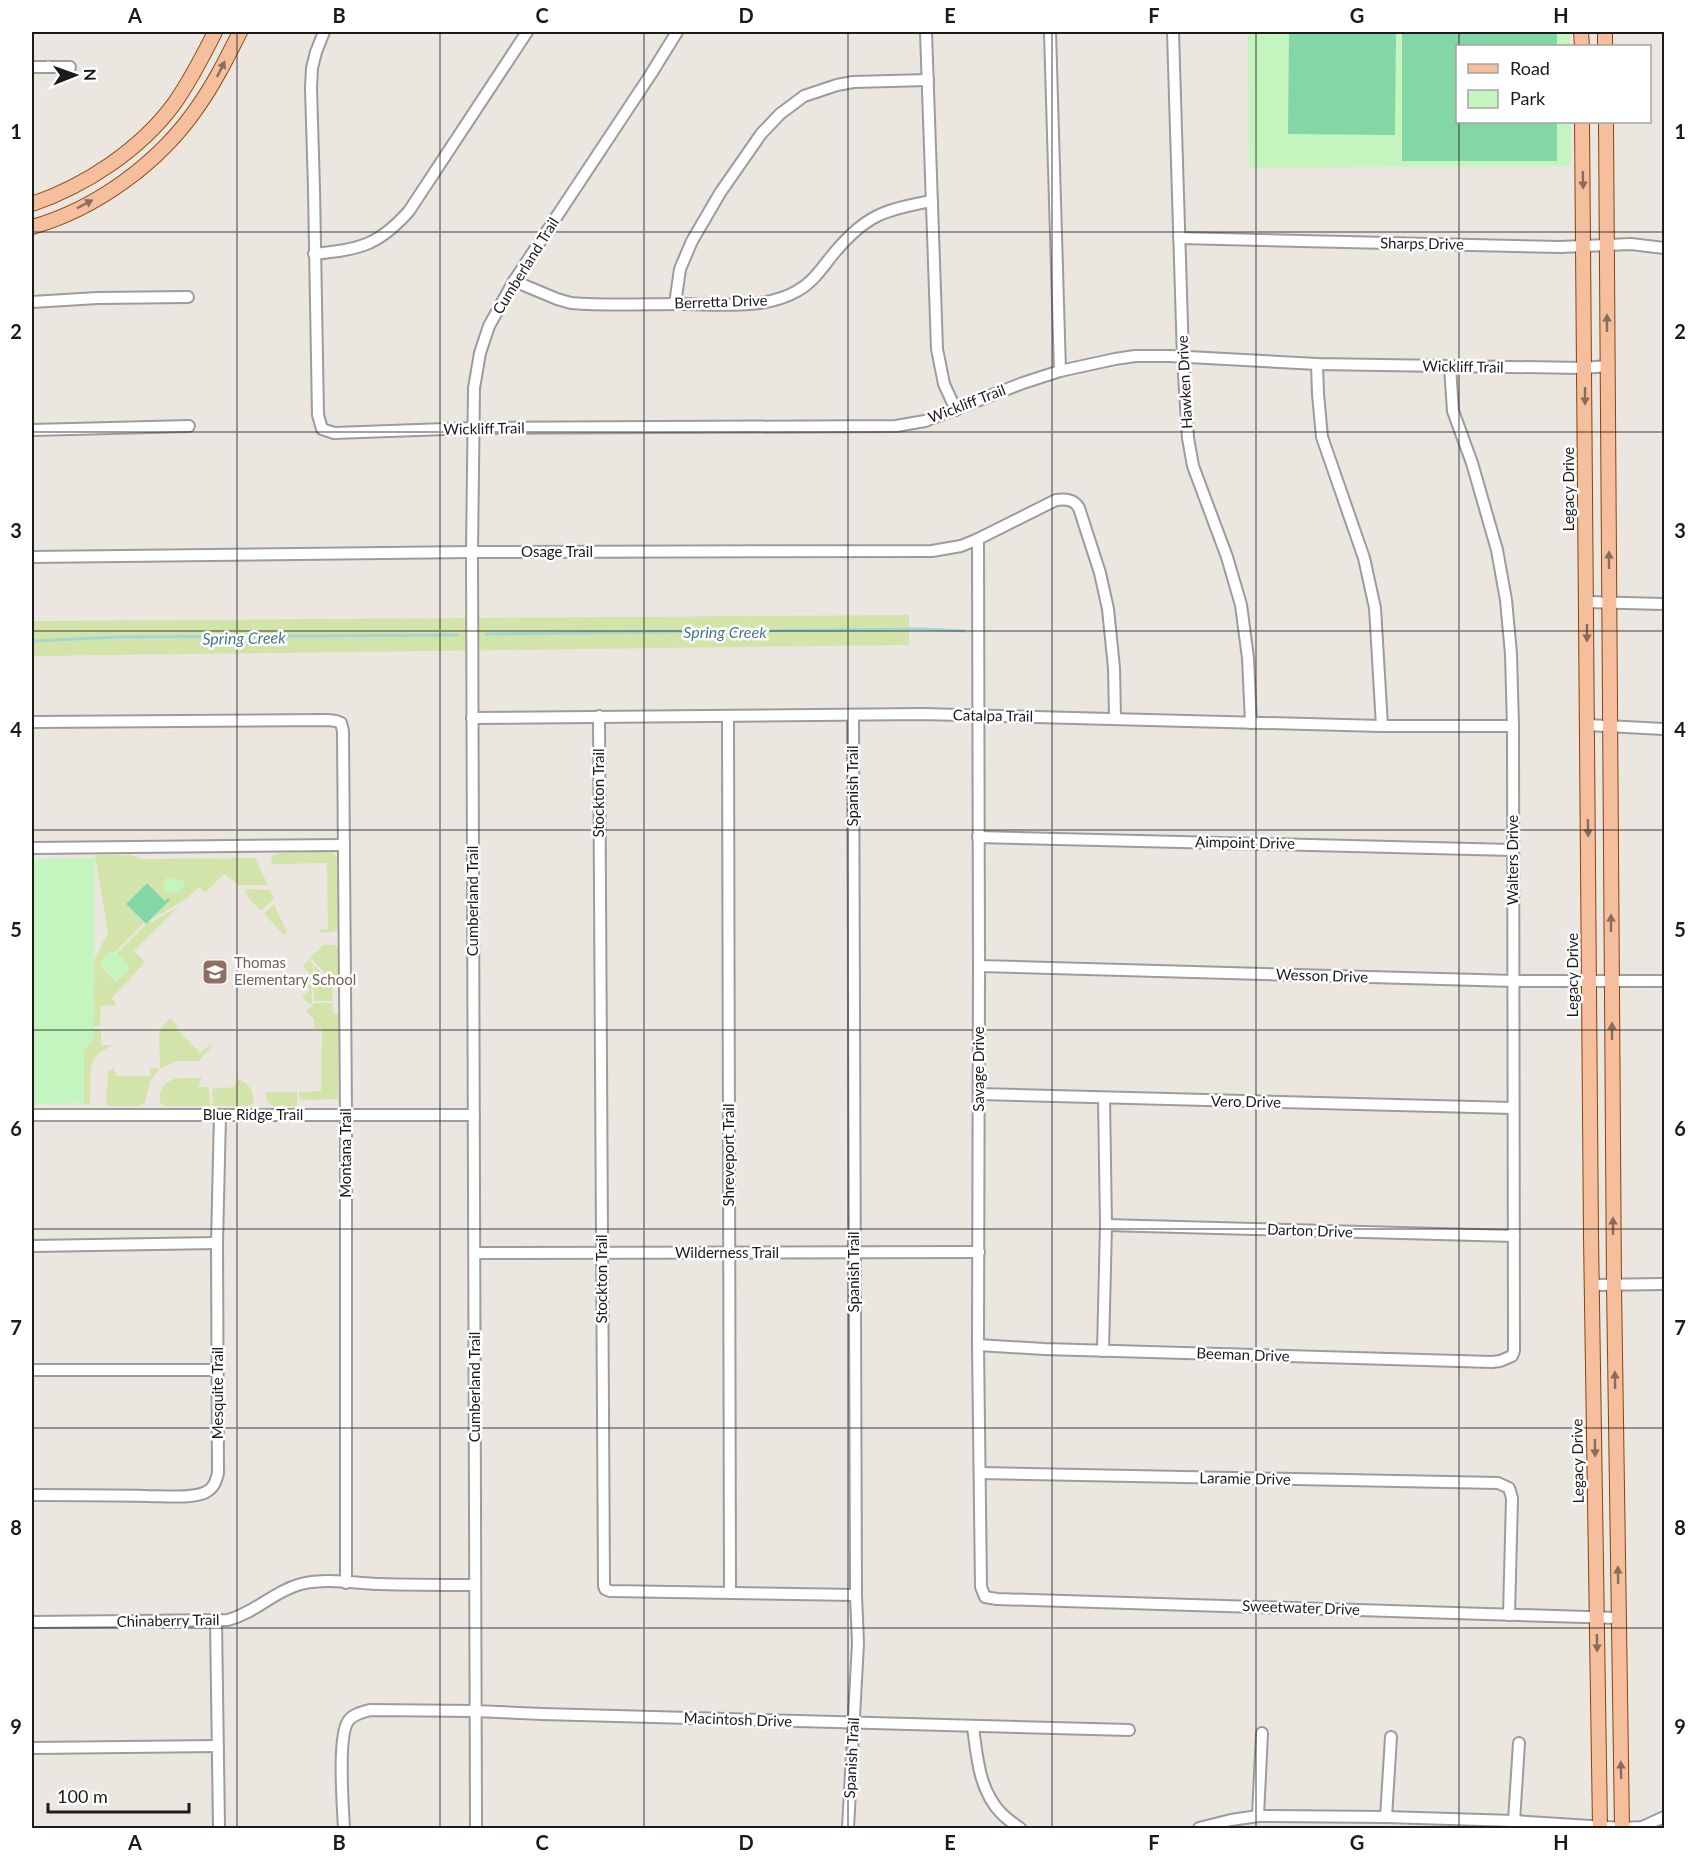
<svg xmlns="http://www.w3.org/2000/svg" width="1696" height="1860" font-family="Lato,sans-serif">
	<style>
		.grass { fill: #d2e4a9 }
		.park { fill: #c5f5bf }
		.pitch { fill: #83d7a6 }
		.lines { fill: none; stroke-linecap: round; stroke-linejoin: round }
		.stream { stroke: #a4d6d7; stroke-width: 3 }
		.minor-casing { stroke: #9c9c9c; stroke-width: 14 }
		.major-casing { stroke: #894509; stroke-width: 16 }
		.minor { stroke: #fff; stroke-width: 10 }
		.major { stroke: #f5be9d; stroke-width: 14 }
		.oneway { fill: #886c5c }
		.grid { fill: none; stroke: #1b1b1b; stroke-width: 1.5; stroke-opacity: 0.55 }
		.labels { text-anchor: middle; stroke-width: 5; stroke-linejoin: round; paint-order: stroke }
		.street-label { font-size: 15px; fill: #1b1b1b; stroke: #fff }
		.education-label { font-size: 15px; fill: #785e54; stroke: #fff; text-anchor: start }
		.water-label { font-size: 16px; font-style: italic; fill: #46788e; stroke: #fff }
		.neatline { fill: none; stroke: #1b1b1b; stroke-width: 2 }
		.grid-label { font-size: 20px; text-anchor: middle; font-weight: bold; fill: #1b1b1b }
	</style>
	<rect width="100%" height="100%" fill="#ece6e1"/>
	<g class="grass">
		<path d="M909 615V645L32 656V621Z"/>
		<path d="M332 852 337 857 338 929 333 932H321L318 930 328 929 327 863 275 864 272 863 271 858 274 854 275 855 281 853Z"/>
		<path d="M95 855H130L142 859 255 858 268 885H239L224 874 205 893 199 887 186 899 153 919 168 898 165 901 147 883 126 904 144 923 115 952H111L100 963 101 966 116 981 119 980 129 967 117 953 150 920 152 922 179 906 134 951 145 962 112 998 117 1005 101 1006 100 1026 91 1027 88 973 108 932Z"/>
		<path d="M245 889 270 890 274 899 261 911 249 899Z"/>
		<path d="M274 904 287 932 284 935 264 914Z"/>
		<path d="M323 945H335L338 948V982H334L310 958Z"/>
		<path d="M309 959 313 964 312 1003 310 1005 302 997 310 989 302 982 310 974 303 966Z"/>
		<path d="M314 965 332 983 333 1001H314Z"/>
		<path d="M315 1003H333V1013L338 1014V1099L303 1100 299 1096V1092L321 1091 322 1029H314V1019L306 1011Z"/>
		<path d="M170 1019 178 1026 176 1028 200 1053 211 1044 212 1046 199 1061H176L160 1069 159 1030Z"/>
		<path d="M94 1029H99L101 1031V1045H112C107 1049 100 1051 96 1056 86 1069 93 1090 89 1105L82 1103H84V1050L94 1039Z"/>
		<path d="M150 1068H158L159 1070 150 1081 145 1102 137 1106H108L106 1101 108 1072 114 1068 116 1076H150Z"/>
		<path d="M179 1078H202L198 1087H209L210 1106H166L162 1104 161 1105C156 1091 165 1080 179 1078Z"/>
		<path d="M238 1079C249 1083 255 1092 253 1104L246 1106H213L212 1089 234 1087Z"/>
		<path d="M297 1092V1106H273L267 1102 265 1092Z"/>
	</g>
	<g class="park">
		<path d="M1248 32H1570V46H1458V122H1571V166L1249 168Z"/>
		<path d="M95 858 94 1039 84 1050V1103L32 1104V859Z"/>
		<path d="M168 877 185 881V884C179 893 175 894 164 891L163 888 166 878Z"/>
		<path d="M111 951 115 952 130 967 129 969 119 980H116L100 964Z"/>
	</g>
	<g class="pitch">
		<path d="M1289 32H1396L1395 135 1288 134Z"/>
		<path d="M1402 32H1557V46H1458V122H1557V161H1402Z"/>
		<path d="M147 883 165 901 168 898 170 900 146 924 126 904Z"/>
	</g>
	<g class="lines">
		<g class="stream">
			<path d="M486 634 922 629 964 631"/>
			<path d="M32 641 117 637 457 635"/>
		</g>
		<g class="minor-casing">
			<g id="minor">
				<path d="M324 32 316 52 312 68 311 88 314 189 318 415 322 429 334 433 473 428 896 426 925 421 1023 383 1060 371 1115 359 1135 356H1170L1317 364 1584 368 1607 366"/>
				<path d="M926 32 937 349 944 384 956 410"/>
				<path d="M1050 32 1060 371"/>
				<path d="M1173 32 1183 358 1188 438 1193 466 1227 557 1241 605 1248 658 1251 723"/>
				<path d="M32 67H70"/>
				<path d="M1179 238 1560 247 1631 244 1664 248"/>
				<path d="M314 254C360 249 378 246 409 211L527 32"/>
				<path d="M514 281 557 299 571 303C608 306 644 304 681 304 717 304 765 310 797 291 814 282 823 266 835 252 866 215 886 209 932 201"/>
				<path d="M32 302 97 298 188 297"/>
				<path d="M675 304 680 269 692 241 720 193 761 134 780 114 804 96 837 85 853 82 928 80"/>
				<path d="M1317 364 1318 394 1322 437 1364 558 1375 608 1382 726"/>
				<path d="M32 430 189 426"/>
				<path d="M978 539 979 966 978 1345 981 1587 985 1597 997 1599 1618 1618"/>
				<path d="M32 557 472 552 932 551 961 546 978 539 1056 500C1066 499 1074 499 1079 508L1100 573 1108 609 1114 668 1115 719"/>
				<path d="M1586 602 1664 604"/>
				<path d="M599 716 604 1586 605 1589 610 1591 856 1595"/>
				<path d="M728 716 730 1593"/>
				<path d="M472 718 922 714 1382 726H1513"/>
				<path d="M32 722 328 720 336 721 341 723 343 731 346 1115V1583"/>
				<path d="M1587 725 1664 729"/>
				<path d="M978 837 1512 850"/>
				<path d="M32 848 344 845"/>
				<path d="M979 966 1514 981H1664"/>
				<path d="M979 1094 1513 1108"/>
				<path d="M32 1115H474"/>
				<path d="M1106 1225 1514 1236"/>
				<path d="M32 1246 217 1243"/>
				<path d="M475 1253 979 1252"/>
				<path d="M1593 1285 1664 1284"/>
				<path d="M978 1345 1044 1349 1492 1362 1500 1361 1512 1356 1514 1351 1513 726 1511 654 1506 600 1497 550 1472 463 1453 411 1450 367"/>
				<path d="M1103 1351 1106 1225 1104 1099"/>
				<path d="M32 1370H218"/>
				<path d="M980 1473 1498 1483 1509 1488 1512 1498 1509 1615"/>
				<path d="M32 1495C70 1495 108 1495 147 1496 163 1496 193 1499 206 1492 214 1488 216 1481 218 1473L217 1243 220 1115"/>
				<path d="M216 1620 219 1828"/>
				<path d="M32 1622 228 1620C255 1613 274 1591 301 1584 326 1578 354 1583 379 1584 411 1585 443 1585 475 1585"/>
				<path d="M973 1727C977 1757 979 1791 1002 1814 1007 1819 1014 1824 1020 1828"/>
				<path d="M32 1748 218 1746"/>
				<path d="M1258 1816 1262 1733"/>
				<path d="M1386 1817 1391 1737"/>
				<path d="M1514 1821 1519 1743"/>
				<path d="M344 1828C343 1808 337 1733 349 1720 354 1714 363 1712 370 1710L475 1711 542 1714 1129 1730"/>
				<path d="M476 1828 472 552 474 388 480 353 489 326 514 281 651 74 677 32"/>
				<path d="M848 1828 858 1643 856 1595 853 715"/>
				<path d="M1199 1828 1231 1820 1258 1816 1386 1817 1514 1821 1622 1828 1642 1827 1664 1817"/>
			</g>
		</g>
		<g class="major-casing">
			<g id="major">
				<path d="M1581 32 1582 46"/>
				<path d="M1605 32V46"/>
				<path d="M1582 122 1591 1237 1600 1828"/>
				<path d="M1606 122 1614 1285 1622 1828"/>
				<path d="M32 204C85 186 140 150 174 104 190 81 203 56 215 32"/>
				<path d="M32 227C96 209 159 163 197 108 214 84 227 58 240 32"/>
			</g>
		</g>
		<use href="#minor" class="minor"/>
		<use href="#major" class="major"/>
	</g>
	<defs><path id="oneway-solid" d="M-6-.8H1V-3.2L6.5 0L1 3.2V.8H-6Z" transform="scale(1.5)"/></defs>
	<g class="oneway">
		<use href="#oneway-solid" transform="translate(221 69) rotate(-63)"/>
		<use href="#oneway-solid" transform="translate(1583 180) rotate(89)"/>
		<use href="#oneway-solid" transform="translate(85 204) rotate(-28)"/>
		<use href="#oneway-solid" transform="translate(1607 323) rotate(-90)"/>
		<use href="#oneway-solid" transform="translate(1585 396) rotate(90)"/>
		<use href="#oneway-solid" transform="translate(1609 560) rotate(-90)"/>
		<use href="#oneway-solid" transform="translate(1587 633) rotate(90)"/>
		<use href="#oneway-solid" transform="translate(1588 828) rotate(89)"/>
		<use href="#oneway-solid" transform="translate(1611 923) rotate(-90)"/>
		<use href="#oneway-solid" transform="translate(1612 1031) rotate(-90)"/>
		<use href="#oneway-solid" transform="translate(1613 1226) rotate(-90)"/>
		<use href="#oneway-solid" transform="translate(1615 1380) rotate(-91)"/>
		<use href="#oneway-solid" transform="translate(1595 1448) rotate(89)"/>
		<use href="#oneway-solid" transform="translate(1618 1575) rotate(-91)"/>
		<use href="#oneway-solid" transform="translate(1597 1643) rotate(89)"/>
		<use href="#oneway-solid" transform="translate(1621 1770) rotate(-91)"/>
	</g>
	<path class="grid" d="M237 32V1828M440 32V1828M644 32V1828M848 32V1828M1052 32V1828M1256 32V1828M1459 32V46M1459 122V1828M32 232H1664M32 432H1664M32 631H1664M32 830H1664M32 1030H1664M32 1229H1664M32 1428H1664M32 1628H1664"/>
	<defs>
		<g id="school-square" transform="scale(1.35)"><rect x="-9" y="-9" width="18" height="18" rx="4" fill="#8d6e63" stroke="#fff"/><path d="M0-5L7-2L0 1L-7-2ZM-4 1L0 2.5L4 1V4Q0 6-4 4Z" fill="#fff"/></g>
	</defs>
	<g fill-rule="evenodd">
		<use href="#school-square" x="215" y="972"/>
	</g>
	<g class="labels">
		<g class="street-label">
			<text transform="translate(1422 244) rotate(1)" y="5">Sharps Drive</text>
			<text transform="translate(526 266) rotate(-58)" y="5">Cumberland Trail</text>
			<text transform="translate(721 302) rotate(-2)" y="5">Berretta Drive</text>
			<text transform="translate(1463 367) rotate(1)" y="5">Wickliff Trail</text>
			<text transform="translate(1185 382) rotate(-93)" y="5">Hawken Drive</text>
			<text transform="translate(967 404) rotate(-21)" y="5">Wickliff Trail</text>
			<text transform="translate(484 429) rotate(-1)" y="5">Wickliff Trail</text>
			<text transform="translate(1569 489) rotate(-90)" y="5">Legacy Drive</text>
			<text x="557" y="557">Osage Trail</text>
			<text transform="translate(993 716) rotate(1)" y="5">Catalpa Trail</text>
			<text transform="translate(853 786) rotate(-90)" y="5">Spanish Trail</text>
			<text transform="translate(599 793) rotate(-90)" y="5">Stockton Trail</text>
			<text transform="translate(1245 843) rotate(1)" y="5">Aimpoint Drive</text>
			<text transform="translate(1513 860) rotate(-90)" y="5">Walters Drive</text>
			<text transform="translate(473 901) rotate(-90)" y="5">Cumberland Trail</text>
			<text transform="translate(1573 975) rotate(-90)" y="5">Legacy Drive</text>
			<text transform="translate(1322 976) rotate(2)" y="5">Wesson Drive</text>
			<text transform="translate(979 1069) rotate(-90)" y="5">Savage Drive</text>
			<text transform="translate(1246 1102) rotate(1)" y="5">Vero Drive</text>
			<text x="253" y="1120">Blue Ridge Trail</text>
			<text transform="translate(346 1153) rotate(-90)" y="5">Montana Trail</text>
			<text transform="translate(729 1155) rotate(-90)" y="5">Shreveport Trail</text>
			<text transform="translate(1310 1231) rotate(2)" y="5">Darton Drive</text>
			<text x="727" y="1258">Wilderness Trail</text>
			<text transform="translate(854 1272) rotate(-90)" y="5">Spanish Trail</text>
			<text transform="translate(602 1279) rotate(-90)" y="5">Stockton Trail</text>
			<text transform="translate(1243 1355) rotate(2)" y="5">Beeman Drive</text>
			<text transform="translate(475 1387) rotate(-90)" y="5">Cumberland Trail</text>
			<text transform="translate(218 1393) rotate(-90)" y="5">Mesquite Trail</text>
			<text transform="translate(1578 1461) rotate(-91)" y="5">Legacy Drive</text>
			<text transform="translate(1245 1479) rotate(1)" y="5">Laramie Drive</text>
			<text transform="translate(1301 1608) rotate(2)" y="5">Sweetwater Drive</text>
			<text transform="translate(168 1621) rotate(-1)" y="5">Chinaberry Trail</text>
			<text transform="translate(738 1720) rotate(2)" y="5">Macintosh Drive</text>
			<text transform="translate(852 1758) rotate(-87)" y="5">Spanish Trail</text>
		</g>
		<g class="education-label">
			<text x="234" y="968">Thomas<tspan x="234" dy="17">Elementary School</tspan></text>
		</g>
		<g class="water-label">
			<text x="725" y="638">Spring Creek</text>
			<text transform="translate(244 638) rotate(-1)" y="6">Spring Creek</text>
		</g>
	</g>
	<rect width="1696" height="1860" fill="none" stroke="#ffffff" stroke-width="66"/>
	<rect x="1456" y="45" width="195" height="78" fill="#ffffff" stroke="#a4a4a4" stroke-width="1.5"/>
	<rect x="1468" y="64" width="30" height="9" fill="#f5be9d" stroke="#a4a4a4" stroke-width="1.5"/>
	<text x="1510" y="75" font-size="18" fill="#1b1b1b">Road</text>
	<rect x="1468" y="90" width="30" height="18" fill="#c5f5bf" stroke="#a4a4a4" stroke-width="1.5"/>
	<text x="1510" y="105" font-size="18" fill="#1b1b1b">Park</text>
	<g transform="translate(75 75) rotate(89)" stroke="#ffffff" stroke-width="4.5" paint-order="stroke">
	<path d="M0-4.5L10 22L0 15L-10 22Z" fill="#1b1b1b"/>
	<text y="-9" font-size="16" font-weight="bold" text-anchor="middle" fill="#1b1b1b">N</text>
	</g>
	<path d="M48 1803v9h141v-9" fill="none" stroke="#1b1b1b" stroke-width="3"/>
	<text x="57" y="1803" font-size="18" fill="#1b1b1b" stroke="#ffffff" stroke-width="4.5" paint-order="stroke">100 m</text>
	<rect x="33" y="33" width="1630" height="1794" class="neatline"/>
	<g class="grid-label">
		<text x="135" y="23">A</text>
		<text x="339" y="23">B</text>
		<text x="542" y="23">C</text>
		<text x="746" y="23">D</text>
		<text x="950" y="23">E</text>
		<text x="1154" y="23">F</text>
		<text x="1357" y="23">G</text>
		<text x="1561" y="23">H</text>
		<text x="16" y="139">1</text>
		<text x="1680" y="139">1</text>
		<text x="16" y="339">2</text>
		<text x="1680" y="339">2</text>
		<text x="16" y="538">3</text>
		<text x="1680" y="538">3</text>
		<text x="16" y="737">4</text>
		<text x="1680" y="737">4</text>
		<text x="16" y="937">5</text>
		<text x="1680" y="937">5</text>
		<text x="16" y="1136">6</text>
		<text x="1680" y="1136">6</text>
		<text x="16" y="1335">7</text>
		<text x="1680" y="1335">7</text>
		<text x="16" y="1535">8</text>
		<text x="1680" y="1535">8</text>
		<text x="16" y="1734">9</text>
		<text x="1680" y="1734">9</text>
		<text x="135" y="1850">A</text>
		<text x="339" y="1850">B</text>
		<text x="542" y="1850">C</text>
		<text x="746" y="1850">D</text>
		<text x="950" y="1850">E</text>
		<text x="1154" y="1850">F</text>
		<text x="1357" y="1850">G</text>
		<text x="1561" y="1850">H</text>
	</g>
</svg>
